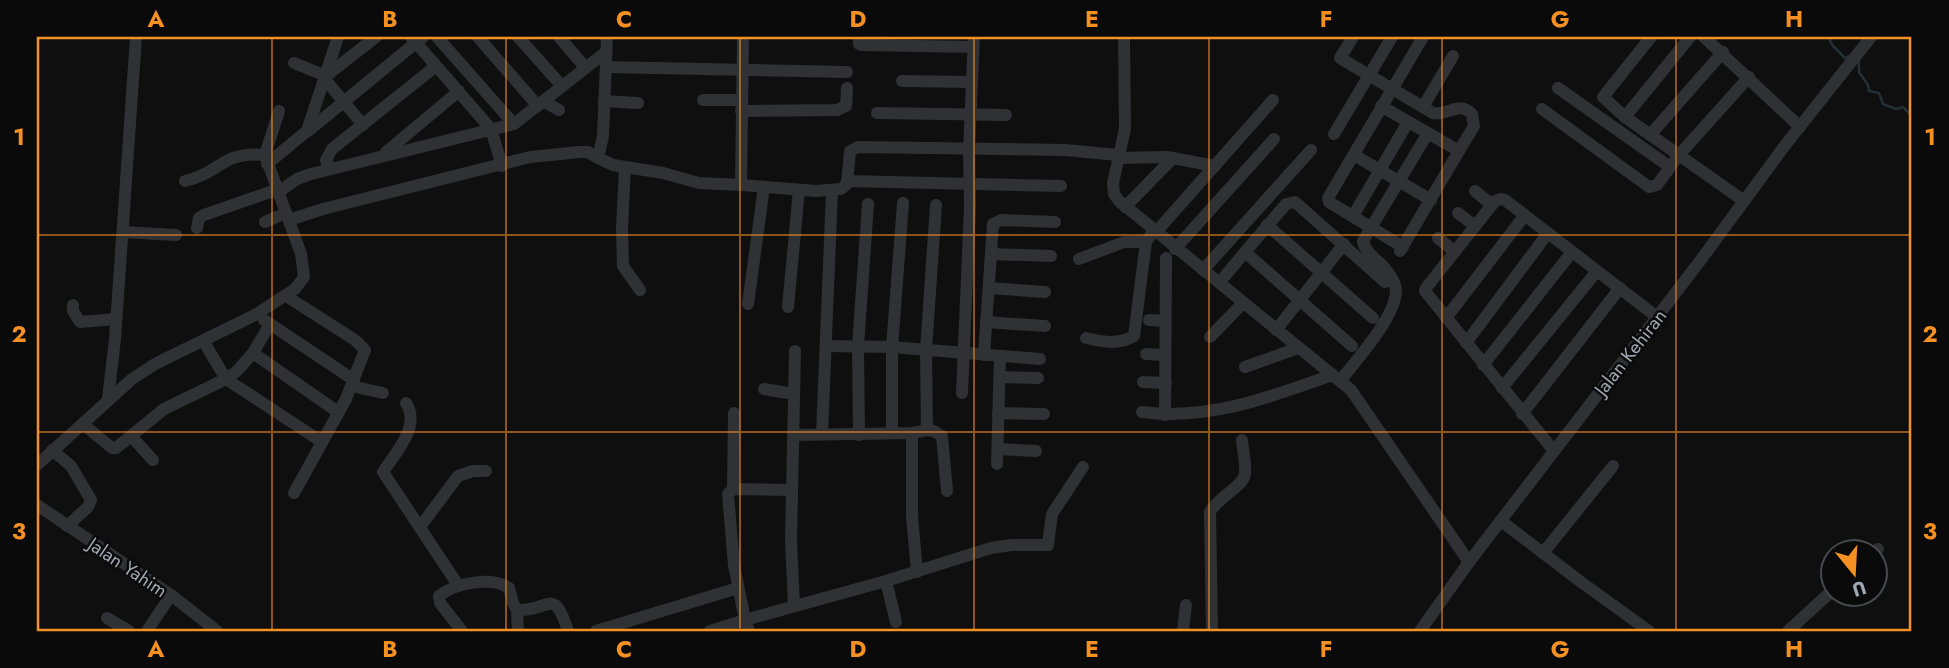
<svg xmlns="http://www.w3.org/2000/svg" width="1949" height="668" font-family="Jost,sans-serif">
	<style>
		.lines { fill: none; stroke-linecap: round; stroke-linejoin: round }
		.stream { stroke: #252f34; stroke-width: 2.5 }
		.minor { stroke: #303135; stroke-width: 12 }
		.grid { fill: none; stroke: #f59022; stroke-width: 2; stroke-opacity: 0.55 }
		.labels { text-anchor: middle; stroke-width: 5; stroke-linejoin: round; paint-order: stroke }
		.street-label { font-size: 19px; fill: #9fa8b2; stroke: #0a0a0b }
		.neatline { fill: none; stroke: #f59022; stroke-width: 2.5 }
		.grid-label { font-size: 23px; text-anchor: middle; font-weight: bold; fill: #f59022 }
	</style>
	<rect width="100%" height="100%" fill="#0f0f10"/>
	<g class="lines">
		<g class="stream">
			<path d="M1828 37 1833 46 1845 58 1849 56"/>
			<path d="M1859 58V72L1868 85 1869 91 1879 93 1883 104 1896 109 1903 107 1909 113 1912 119"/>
		</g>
		<g class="minor">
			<path d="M411 37 491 129 502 166"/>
			<path d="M437 37 514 124"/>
			<path d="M478 37 538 106"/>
			<path d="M518 37 562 86"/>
			<path d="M559 37 585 67"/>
			<path d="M859 37V44L862 45 973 47"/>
			<path d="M1124 37 1125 129 1113 183 1114 194 1119 201 1351 390 1469 562"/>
			<path d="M1353 37 1340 58 1433 113C1449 116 1458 100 1472 114L1474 126 1459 151"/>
			<path d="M1651 37 1603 97 1625 117 1744 201"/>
			<path d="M1704 37 1800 127"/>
			<path d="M294 63 326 76 376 37"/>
			<path d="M606 67 847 72"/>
			<path d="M324 78 363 125"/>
			<path d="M902 81 972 82"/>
			<path d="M1558 88 1670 167"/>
			<path d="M703 100H741"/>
			<path d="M543 101 559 110"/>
			<path d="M604 101 638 103"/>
			<path d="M1381 106 1459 151 1400 251"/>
			<path d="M1423 107 1453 56"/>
			<path d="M1542 109 1649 187 1657 185 1679 155 1749 77"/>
			<path d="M741 111 837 110 846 106 847 88"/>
			<path d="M877 113 1006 115"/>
			<path d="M1625 117 1690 37"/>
			<path d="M308 131 423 37"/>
			<path d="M1334 134 1392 37"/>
			<path d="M1650 135 1723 52"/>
			<path d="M386 152 459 91"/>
			<path d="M1354 155 1431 200"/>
			<path d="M598 158 613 165 663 173 699 183 741 185 743 37"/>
			<path d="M1117 158 1167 157 1215 166"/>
			<path d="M267 164 307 131 338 37"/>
			<path d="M625 167 622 228 623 266 640 290"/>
			<path d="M330 169 326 160 332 149 436 66"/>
			<path d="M185 181C221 173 221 151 265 155"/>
			<path d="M847 181 1061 186"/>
			<path d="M741 185 816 191 841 189 847 184 850 151 858 147 1065 150 1118 155"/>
			<path d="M1475 191 1492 205"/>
			<path d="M277 193 297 179 311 174 514 124 606 52"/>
			<path d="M1125 207 1173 158"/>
			<path d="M1458 213 1475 226"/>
			<path d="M1353 216 1408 122"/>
			<path d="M289 220 323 209 530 157 580 152H588L598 158 603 136 607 37"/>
			<path d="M265 222 286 213"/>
			<path d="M1267 225 1373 318"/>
			<path d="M197 228 199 218 204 215 276 190"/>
			<path d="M123 232 176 235"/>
			<path d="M1156 232 1273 100"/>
			<path d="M1438 238 1455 252"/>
			<path d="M1403 247 1329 202 1328 198 1423 37"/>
			<path d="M1175 249 1274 139"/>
			<path d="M1245 252 1286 204 1295 202 1385 282"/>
			<path d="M991 254 1051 256"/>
			<path d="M1079 259 1124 242H1146"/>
			<path d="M1203 270 1311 150"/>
			<path d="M1225 276 1245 252 1352 346"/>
			<path d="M989 288 1045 292"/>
			<path d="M286 296 355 340 365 350 346 399 294 493"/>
			<path d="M748 304 764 187"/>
			<path d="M73 305V311L80 322 116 319"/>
			<path d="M788 307 799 190"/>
			<path d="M1446 318 1525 215"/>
			<path d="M264 320 354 380"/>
			<path d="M1149 320 1165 321"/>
			<path d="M986 322 1045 326"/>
			<path d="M1276 330 1344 244"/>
			<path d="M1210 337 1243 303"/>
			<path d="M1086 338C1103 342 1119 345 1134 336L1146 242 1154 230"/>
			<path d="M204 342 226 379 322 442"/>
			<path d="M1466 343 1548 233"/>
			<path d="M826 346 892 347 1040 359"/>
			<path d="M253 353 338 412"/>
			<path d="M1146 354 1165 355"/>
			<path d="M984 355 993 224 1001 220 1055 222"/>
			<path d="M1483 365 1572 252"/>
			<path d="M1245 367 1298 348"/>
			<path d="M999 377 1038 378"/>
			<path d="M1341 380C1357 359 1395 318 1396 291 1396 284 1391 276 1387 271 1380 261 1365 254 1363 241L1428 133"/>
			<path d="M1143 382 1166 383"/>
			<path d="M351 386 383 393"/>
			<path d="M1502 388 1597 271"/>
			<path d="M764 389 794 394"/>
			<path d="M962 393 970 207 969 150 974 37"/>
			<path d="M108 399 115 339 136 37"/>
			<path d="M406 403C421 426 396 452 383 472L458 585"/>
			<path d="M1142 412C1208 421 1271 397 1332 375"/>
			<path d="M998 413 1044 414"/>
			<path d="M1522 414 1620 288"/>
			<path d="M1165 415 1166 258"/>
			<path d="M83 424 112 448H116L164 409 226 379 237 371 253 353 270 324"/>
			<path d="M927 430 934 431 942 436 947 491"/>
			<path d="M892 433V347L903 203"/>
			<path d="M912 433V516L917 572"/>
			<path d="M822 434 832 192"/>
			<path d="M793 435 912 433 927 430 926 350 936 205"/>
			<path d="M859 435 858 346 868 204"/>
			<path d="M131 436 153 460"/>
			<path d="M998 449 1036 451"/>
			<path d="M52 450 71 466 91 500 88 507 67 526"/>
			<path d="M1554 451 1425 291 1426 288 1495 201 1500 199 1505 200 1657 317"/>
			<path d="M997 464 1000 356"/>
			<path d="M37 465 132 379 155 364 255 315 295 289 304 277 301 254 265 155 279 111"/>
			<path d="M733 489 734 413"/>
			<path d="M791 490 733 489 728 494 734 565 745 620 886 581 991 548 1011 545H1048L1052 514 1083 467"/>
			<path d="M37 505 171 595 217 631"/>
			<path d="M1501 521 1581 582 1649 631"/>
			<path d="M420 527 458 476 473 471H486"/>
			<path d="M1874 552 1878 549"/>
			<path d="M1543 553 1613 466"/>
			<path d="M886 581 896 622"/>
			<path d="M794 606 791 541 795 351"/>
			<path d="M517 610 518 631"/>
			<path d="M107 618 129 631"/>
			<path d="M147 631 171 595"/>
			<path d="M462 631 440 603 439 596C455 583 492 576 509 588L513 603 517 610C550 612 553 584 568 631"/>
			<path d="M596 631 738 588"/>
			<path d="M710 631 745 620 749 631"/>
			<path d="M1183 631 1186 605"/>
			<path d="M1212 631 1210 512C1217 498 1243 487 1245 474 1246 463 1243 451 1242 440"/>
			<path d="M1420 631 1469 562 1703 257 1786 144 1871 37"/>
			<path d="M1788 631 1834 589"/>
		</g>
	</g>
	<path class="grid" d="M272 37V631M506 37V631M740 37V631M974 37V631M1209 37V631M1442 37V631M1676 37V631M37 235H1912M37 432H1912"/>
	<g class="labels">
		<g class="street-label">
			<text transform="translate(1630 352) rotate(-52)" y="7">Jalan Kehiran</text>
			<text transform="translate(128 567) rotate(34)" y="7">Jalan Yahim</text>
		</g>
	</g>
	<rect width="1949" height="668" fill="none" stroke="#0a0a0b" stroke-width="77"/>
	<g transform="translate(1854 573) rotate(162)"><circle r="33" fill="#0a0a0b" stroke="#46494e" stroke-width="2"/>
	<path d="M0-5L12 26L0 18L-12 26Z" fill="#f59022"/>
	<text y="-10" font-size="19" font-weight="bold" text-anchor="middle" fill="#9fa8b2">U</text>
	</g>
	<rect x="38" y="38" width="1872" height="592" class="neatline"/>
	<g class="grid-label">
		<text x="156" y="27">A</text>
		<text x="390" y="27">B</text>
		<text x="624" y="27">C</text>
		<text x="858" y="27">D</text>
		<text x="1092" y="27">E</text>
		<text x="1326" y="27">F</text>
		<text x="1560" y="27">G</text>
		<text x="1794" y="27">H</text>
		<text x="19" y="145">1</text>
		<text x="1930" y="145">1</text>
		<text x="19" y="342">2</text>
		<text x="1930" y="342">2</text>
		<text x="19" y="539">3</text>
		<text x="1930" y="539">3</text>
		<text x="156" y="657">A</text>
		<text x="390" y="657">B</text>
		<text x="624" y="657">C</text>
		<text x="858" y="657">D</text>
		<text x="1092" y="657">E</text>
		<text x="1326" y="657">F</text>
		<text x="1560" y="657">G</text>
		<text x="1794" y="657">H</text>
	</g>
</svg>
